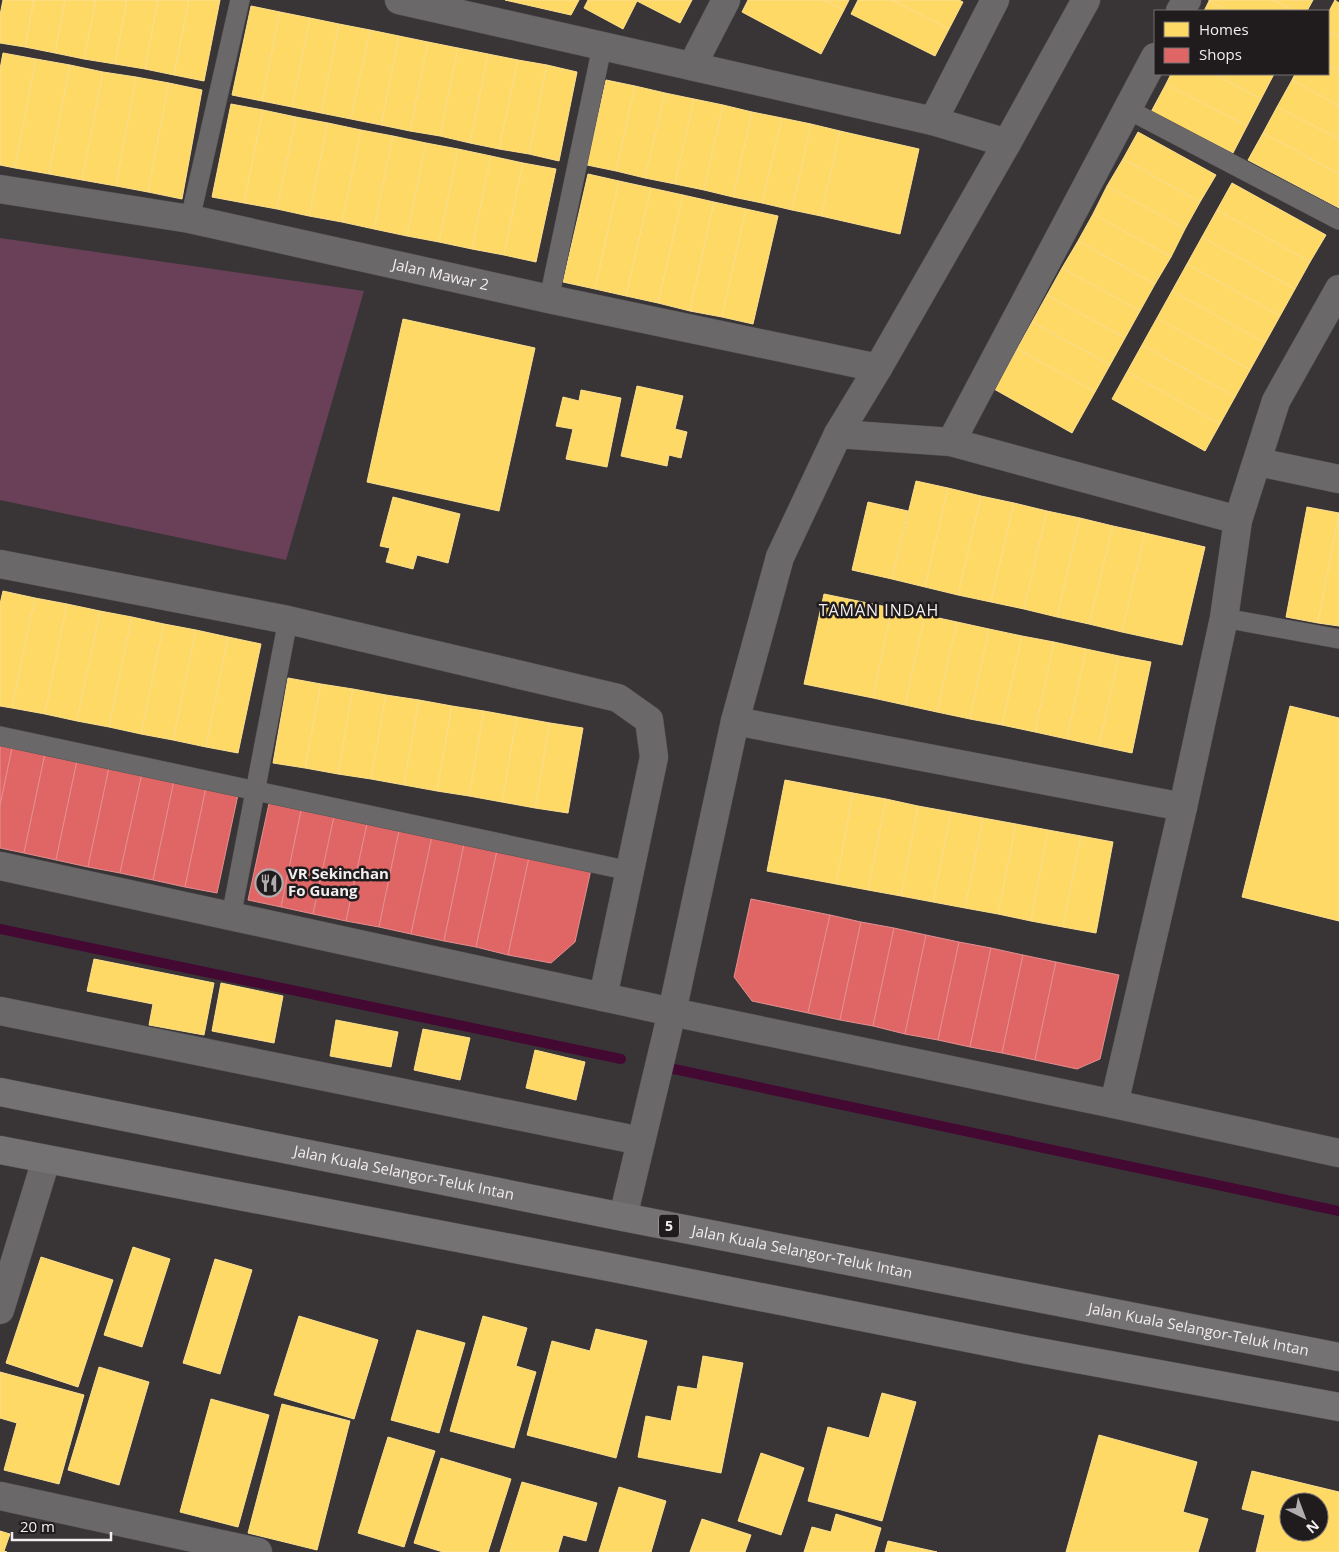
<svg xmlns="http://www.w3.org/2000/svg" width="1339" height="1552" font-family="'Open Sans',sans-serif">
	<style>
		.green { fill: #6a4059 }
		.homes { fill: #ffd966; stroke: #fbdf8f; fill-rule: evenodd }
		.shops { fill: #e06666; stroke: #e58e8f }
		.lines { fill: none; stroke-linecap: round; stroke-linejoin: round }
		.stream { stroke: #440932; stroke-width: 10 }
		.service-casing { stroke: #565354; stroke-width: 20 }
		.minor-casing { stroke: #565354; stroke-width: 29 }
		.trunk-casing { stroke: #565354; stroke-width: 29 }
		.service { stroke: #6b6869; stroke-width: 19 }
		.minor { stroke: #6b6869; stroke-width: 28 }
		.trunk { stroke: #747272; stroke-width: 28 }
		.labels { text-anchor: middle; stroke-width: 5; stroke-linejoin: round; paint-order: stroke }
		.shield { fill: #201c1e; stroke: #b3aeb0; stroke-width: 1 }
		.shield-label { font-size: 14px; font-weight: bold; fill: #f2edef }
		.street-label { font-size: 15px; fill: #f2edef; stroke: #201c1e }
		.poi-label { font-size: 15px; font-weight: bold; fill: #f2edef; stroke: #201c1e; text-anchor: start }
		.neighbourhood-label { font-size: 16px; letter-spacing: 1px; fill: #f2edef; stroke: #201c1e }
	</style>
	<rect width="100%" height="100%" fill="#393537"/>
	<path class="green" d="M0 238 364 291 286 560 0 500Z"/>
	<g class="homes">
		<path d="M3 0H34L25 47 0 43V15Z"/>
		<path d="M34 0H65L55 53 25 47Z"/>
		<path d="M65 0H96L84 59 55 53Z"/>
		<path d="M96 0H127L115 64 84 59Z"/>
		<path d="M127 0H158L145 69 115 64Z"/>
		<path d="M158 0H189L174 75 145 69Z"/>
		<path d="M189 0H220L204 81 174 75Z"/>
		<path d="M505 0H579L571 15Z"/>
		<path d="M588 0H692L680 23 637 1 623 29 584 8Z"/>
		<path d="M748 0H823L844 10 821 54 742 12Z"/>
		<path d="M823 0H849L844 10Z"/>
		<path d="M858 0H892L949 29 935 56 851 14Z"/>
		<path d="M892 0H959L963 2 949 29Z"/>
		<path d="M1209 0H1273L1295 11H1228L1209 1Z"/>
		<path d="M1273 0H1313L1307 11H1295Z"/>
		<path d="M1335 0 1339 3V37L1328 31V13Z"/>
		<path d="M1209 1 1228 11H1204Z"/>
		<path d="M251 6 280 12 262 101 232 95Z"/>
		<path d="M280 12 310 18 292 107 262 101Z"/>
		<path d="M310 18 339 24 321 113 292 107Z"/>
		<path d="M339 24 370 30 351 119 321 113Z"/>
		<path d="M370 30 399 36 381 125 351 119Z"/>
		<path d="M1328 31 1339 37V71L1328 65Z"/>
		<path d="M399 36 428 42 410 131 381 125Z"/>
		<path d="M428 42 458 48 440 136 410 131Z"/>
		<path d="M458 48 488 54 470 143 440 136Z"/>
		<path d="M3 53 36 59 15 168 0 165V69Z"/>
		<path d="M488 54 518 60 499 149 470 143Z"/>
		<path d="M36 59 70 65 49 174 15 168Z"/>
		<path d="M518 60 547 65 529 154 499 149Z"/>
		<path d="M70 65 103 72 82 180 49 174Z"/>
		<path d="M547 65 577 72 559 161 529 154Z"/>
		<path d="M1328 65 1339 71V106L1292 80 1295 74H1328Z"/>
		<path d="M103 72 136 77 116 186 82 180Z"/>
		<path d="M1171 74H1214L1261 99 1247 126 1166 84Z"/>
		<path d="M1214 74H1274L1261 99Z"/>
		<path d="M136 77 169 83 148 192 116 186Z"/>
		<path d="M606 80 635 86 616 171 587 165Z"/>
		<path d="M1292 80 1339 106V139L1277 107Z"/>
		<path d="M169 83 202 90 182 199 148 192Z"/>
		<path d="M1166 84 1247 126 1233 153 1151 112Z"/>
		<path d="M635 86 665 93 645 178 616 171Z"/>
		<path d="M665 93 694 99 675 184 645 178Z"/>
		<path d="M694 99 723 105 704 190 675 184Z"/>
		<path d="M231 104 263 110 244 203 212 197Z"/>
		<path d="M723 105 752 112 733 197 704 190Z"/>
		<path d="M1277 107 1339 139V174L1263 133Z"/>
		<path d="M263 110 296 117 277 209 244 203Z"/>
		<path d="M752 112 782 118 762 203 733 197Z"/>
		<path d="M296 117 328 123 309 216 277 209Z"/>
		<path d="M782 118 811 124 792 210 762 203Z"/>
		<path d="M328 123 361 130 342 222 309 216Z"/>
		<path d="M811 124 840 131 821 216 792 210Z"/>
		<path d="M361 130 393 136 374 229 342 222Z"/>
		<path d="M840 131 919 149 900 234 821 216Z"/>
		<path d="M1138 132 1216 175 1200 202 1123 159Z"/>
		<path d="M1263 133 1339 174V208L1248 160Z"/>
		<path d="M393 136 426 143 407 236 374 229Z"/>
		<path d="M426 143 458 149 439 242 407 236Z"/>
		<path d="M458 149 491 156 472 249 439 242Z"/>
		<path d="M491 156 523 163 504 255 472 249Z"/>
		<path d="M1123 159 1200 202 1185 229 1107 186Z"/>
		<path d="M523 163 556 169 536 262 504 255Z"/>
		<path d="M588 174 619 181 595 289 563 282Z"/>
		<path d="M619 181 651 188 626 296 595 289Z"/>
		<path d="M1232 183 1326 235 1310 262 1217 210Z"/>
		<path d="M1107 186 1185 229 1171 257 1093 214Z"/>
		<path d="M651 188 683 195 658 303 626 296Z"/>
		<path d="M683 195 714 202 690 311 658 303Z"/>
		<path d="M714 202 746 209 722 317 690 311Z"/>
		<path d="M746 209 778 216 753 324 722 317Z"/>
		<path d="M1217 210 1310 262 1295 289 1202 237Z"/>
		<path d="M1093 214 1171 257 1155 284 1078 241Z"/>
		<path d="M1202 237 1295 289 1280 316 1187 264Z"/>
		<path d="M1078 241 1155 284 1140 311 1062 268Z"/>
		<path d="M1187 264 1280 316 1265 343 1172 291Z"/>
		<path d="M1062 268 1140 311 1125 338 1047 295Z"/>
		<path d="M1172 291 1265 343 1250 370 1157 318Z"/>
		<path d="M1047 295 1125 338 1110 365 1032 322Z"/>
		<path d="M1157 318 1250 370 1235 397 1142 345Z"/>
		<path d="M403 319 535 348 499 511 367 482Z"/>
		<path d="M1032 322 1110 365 1095 392 1017 349Z"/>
		<path d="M1142 345 1235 397 1220 424 1127 372Z"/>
		<path d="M1017 349 1095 392 1072 433 994 389Z"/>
		<path d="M1127 372 1220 424 1205 451 1112 399Z"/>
		<path d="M637 386 683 396 675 429 687 432 681 458 669 455 667 466 621 456Z"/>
		<path d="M581 390 621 398 607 467 566 459 573 429 556 426 563 397 579 401Z"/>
		<path d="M916 481 948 488 925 587 892 579Z"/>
		<path d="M948 488 981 496 958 595 925 587Z"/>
		<path d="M981 496 1014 503 991 602 958 595Z"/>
		<path d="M393 497 460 514 448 563 417 555 413 569 386 562 390 548 380 546Z"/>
		<path d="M868 502 908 511 892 579 852 570Z"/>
		<path d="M1014 503 1047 511 1024 609 991 602Z"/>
		<path d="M1307 507 1339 513 1318 623 1286 617Z"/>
		<path d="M1047 511 1080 518 1057 617 1024 609Z"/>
		<path d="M1339 514V626L1318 623Z"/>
		<path d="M1080 518 1113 526 1089 624 1057 617Z"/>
		<path d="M1113 526 1145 533 1122 632 1089 624Z"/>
		<path d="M1145 533 1205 547 1182 645 1122 632Z"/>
		<path d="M3 591 35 598 12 708 0 706V604Z"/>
		<path d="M824 594 892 608 873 698 804 684Z"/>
		<path d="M35 598 67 604 45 714 12 708Z"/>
		<path d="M67 604 100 611 77 721 45 714Z"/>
		<path d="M892 608 925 615 905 705 873 698Z"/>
		<path d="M100 611 132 617 109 727 77 721Z"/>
		<path d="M925 615 957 622 937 712 905 705Z"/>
		<path d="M132 617 164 624 141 734 109 727Z"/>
		<path d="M957 622 989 629 970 719 937 712Z"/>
		<path d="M164 624 196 630 173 740 141 734Z"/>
		<path d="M989 629 1022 636 1002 725 970 719Z"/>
		<path d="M196 630 228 637 206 747 173 740Z"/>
		<path d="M1022 636 1054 642 1035 732 1002 725Z"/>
		<path d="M228 637 261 644 238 753 206 747Z"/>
		<path d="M1054 642 1086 649 1067 739 1035 732Z"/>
		<path d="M1086 649 1119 656 1099 746 1067 739Z"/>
		<path d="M1119 656 1151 662 1132 753 1099 746Z"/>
		<path d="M288 678 321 684 305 768 273 763Z"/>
		<path d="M321 684 353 689 338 774 305 768Z"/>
		<path d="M353 689 386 695 371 779 338 774Z"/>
		<path d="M386 695 419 700 404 785 371 779Z"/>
		<path d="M419 700 452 706 437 791 404 785Z"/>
		<path d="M452 706 484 711 469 796 437 791Z"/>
		<path d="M1290 706 1339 718V921L1242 897Z"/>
		<path d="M484 711 517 717 502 802 469 796Z"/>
		<path d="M517 717 550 723 535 808 502 802Z"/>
		<path d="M550 723 583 728 568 813 535 808Z"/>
		<path d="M785 780 853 793 836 884 767 871Z"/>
		<path d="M853 793 886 799 868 890 836 884Z"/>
		<path d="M886 799 918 806 901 896 868 890Z"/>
		<path d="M918 806 951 812 933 902 901 896Z"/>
		<path d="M951 812 983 818 965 908 933 902Z"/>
		<path d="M983 818 1016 824 998 914 965 908Z"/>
		<path d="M1016 824 1048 830 1031 921 998 914Z"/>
		<path d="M1048 830 1081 836 1063 927 1031 921Z"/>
		<path d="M1081 836 1113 842 1096 933 1063 927Z"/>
		<path d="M94 959 214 983 204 1035 149 1025 153 1004 87 991Z"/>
		<path d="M221 983 283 996 274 1043 212 1031Z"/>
		<path d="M336 1020 398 1032 391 1067 330 1056Z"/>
		<path d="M423 1029 470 1038 460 1080 414 1070Z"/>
		<path d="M535 1050 585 1062 576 1100 526 1088Z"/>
		<path d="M133 1247 170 1259 142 1347 104 1335Z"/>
		<path d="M41 1257 113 1280 78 1387 6 1363Z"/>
		<path d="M215 1259 252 1270 220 1374 183 1363Z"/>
		<path d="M299 1316 378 1340 354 1419 274 1395Z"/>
		<path d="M483 1316 527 1328 516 1366 536 1372 514 1448 450 1431Z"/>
		<path d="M596 1329 647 1341 616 1458 527 1435 552 1341 590 1351Z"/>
		<path d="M417 1330 465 1343 439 1433 391 1420Z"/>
		<path d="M703 1356 743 1363 721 1473 638 1457 646 1416 671 1421 678 1386 697 1389Z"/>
		<path d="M99 1367 149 1382 119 1485 68 1470Z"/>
		<path d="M0 1372 84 1395 59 1484 4 1470 17 1423 0 1418Z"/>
		<path d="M882 1393 916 1402 882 1521 808 1501 828 1427 869 1438Z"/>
		<path d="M211 1399 269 1415 238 1527 180 1512Z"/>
		<path d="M282 1404 350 1421 317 1550 248 1533Z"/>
		<path d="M1099 1435 1197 1462 1183 1512 1208 1519 1198 1552H1066Z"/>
		<path d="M388 1437 435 1451 404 1547 358 1533Z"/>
		<path d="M761 1453 804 1468 781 1535 738 1521Z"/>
		<path d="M441 1458 511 1479 488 1552H443L414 1543Z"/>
		<path d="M1252 1471 1339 1492V1552H1256L1265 1515 1242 1509ZM1289 1502H1319V1532H1289Z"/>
		<path d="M522 1482 597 1503 586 1541 563 1535 558 1552H500Z"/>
		<path d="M619 1487 666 1501 651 1552H599Z"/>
		<path d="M836 1514 881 1528 874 1552H804L812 1527 831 1532Z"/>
		<path d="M702 1519 751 1535 745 1552H690Z"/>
		<path d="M0 1531 10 1534 4 1551 7 1552H0Z"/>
		<path d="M888 1541 937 1552H885Z"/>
	</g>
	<g class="shops">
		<path d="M0 740 13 743 0 806Z"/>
		<path d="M13 743 46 749 24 853 0 848V806Z"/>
		<path d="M46 749 78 756 56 860 24 853Z"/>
		<path d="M78 756 110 763 88 867 56 860Z"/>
		<path d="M110 763 143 769 120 873 88 867Z"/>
		<path d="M143 769 175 776 153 880 120 873Z"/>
		<path d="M175 776 207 783 185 887 153 880Z"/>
		<path d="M207 783 239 790 217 893 185 887Z"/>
		<path d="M270 799 302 806 281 907 248 900Z"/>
		<path d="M302 806 335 812 313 914 281 907Z"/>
		<path d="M335 812 368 819 346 921 313 914Z"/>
		<path d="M368 819 400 826 379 927 346 921Z"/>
		<path d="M400 826 433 832 411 934 379 927Z"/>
		<path d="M433 832 465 839 444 941 411 934Z"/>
		<path d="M465 839 498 846 476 947 444 941Z"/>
		<path d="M498 846 530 853 508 955 476 947Z"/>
		<path d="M530 853 592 865 575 942 551 963 508 955Z"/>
		<path d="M751 899 830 915 808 1013 752 1001 734 977Z"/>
		<path d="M830 915 861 922 840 1020 808 1013Z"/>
		<path d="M861 922 894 928 873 1026 840 1020Z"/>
		<path d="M894 928 926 935 905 1034 873 1026Z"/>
		<path d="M926 935 959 942 938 1040 905 1034Z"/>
		<path d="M959 942 991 948 970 1047 938 1040Z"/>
		<path d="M991 948 1023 955 1002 1053 970 1047Z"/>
		<path d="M1023 955 1056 962 1035 1060 1002 1053Z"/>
		<path d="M1056 962 1119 975 1100 1059 1077 1069 1035 1060Z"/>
	</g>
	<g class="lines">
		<g class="stream">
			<path d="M0 929 621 1059"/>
			<path d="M674 1069 1339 1211"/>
		</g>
		<g class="service-casing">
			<g id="service">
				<path d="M1127 109 1339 220"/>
				<path d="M190 219 240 0"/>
				<path d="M549 299 602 47"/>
				<path d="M1224 618 1339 639"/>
				<path d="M0 736 630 871"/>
				<path d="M231 917 288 620"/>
			</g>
		</g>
		<g class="minor-casing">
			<g id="minor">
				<path d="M399 0 933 121 1007 143"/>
				<path d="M1180 11 1187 0"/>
				<path d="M692 66 726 0"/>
				<path d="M933 121 995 0"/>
				<path id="s1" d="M0 189 190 219 549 299 878 368"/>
				<path d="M838 434 951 442 1238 520"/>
				<path d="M951 442 1155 57"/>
				<path d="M1258 462 1339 479"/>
				<path d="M0 564 288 620 618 698 649 720 654 757 603 997"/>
				<path d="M735 721 1183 807"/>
				<path d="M0 866 672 1012 1114 1104 1339 1153"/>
				<path d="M0 1011 641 1141"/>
				<path d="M1114 1104 1183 807 1224 618 1238 520 1276 401 1339 289"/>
				<path d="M623 1217 672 1012 735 721 780 557 838 434 878 368 1007 143 1086 0"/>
				<path d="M0 1310 46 1160"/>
				<path d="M0 1496 258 1552"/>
			</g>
		</g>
		<g class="trunk-casing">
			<g id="trunk">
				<path id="s2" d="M0 1092 623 1217 1339 1357"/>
				<path d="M0 1150 614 1268 1028 1350 1339 1407"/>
			</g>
		</g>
		<use href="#service" class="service"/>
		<use href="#minor" class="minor"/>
		<use href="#trunk" class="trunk"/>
	</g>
	<defs>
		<g id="restaurant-ring" transform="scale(1.4375)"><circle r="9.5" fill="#201c1e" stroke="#b1adaf" stroke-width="1.5"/><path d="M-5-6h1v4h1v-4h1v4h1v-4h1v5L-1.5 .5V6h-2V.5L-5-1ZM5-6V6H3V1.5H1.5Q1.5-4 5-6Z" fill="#b1adaf"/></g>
	</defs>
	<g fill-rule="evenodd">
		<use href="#restaurant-ring" x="269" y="883"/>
	</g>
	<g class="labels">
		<rect class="shield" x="659" y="1214.5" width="20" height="23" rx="4"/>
		<g class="shield-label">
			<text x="669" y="1231">5</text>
		</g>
		<g class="street-label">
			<text dy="5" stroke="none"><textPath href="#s1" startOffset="449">Jalan Mawar 2</textPath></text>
			<text dy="5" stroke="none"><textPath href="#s2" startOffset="412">Jalan Kuala Selangor-Teluk Intan</textPath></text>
			<text dy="5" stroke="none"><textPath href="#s2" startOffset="818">Jalan Kuala Selangor-Teluk Intan</textPath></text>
			<text dy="5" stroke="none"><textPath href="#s2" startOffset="1222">Jalan Kuala Selangor-Teluk Intan</textPath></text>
		</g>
		<g class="poi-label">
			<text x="288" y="879">VR Sekinchan<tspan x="288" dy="17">Fo Guang</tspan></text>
		</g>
		<g class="neighbourhood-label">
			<text x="879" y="616">TAMAN INDAH</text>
		</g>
	</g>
	<rect x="1154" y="10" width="175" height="65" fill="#201c1e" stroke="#747072"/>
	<rect x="1164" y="22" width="25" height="15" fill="#ffd966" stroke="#747072"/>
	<text x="1199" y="35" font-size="15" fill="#f2edef">Homes</text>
	<rect x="1164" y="48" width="25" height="15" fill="#e06666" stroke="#747072"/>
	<text x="1199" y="60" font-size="15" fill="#f2edef">Shops</text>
	<g transform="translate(1304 1517) rotate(138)"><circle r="24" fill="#201c1e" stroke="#747072"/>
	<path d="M0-4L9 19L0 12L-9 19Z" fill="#b1adaf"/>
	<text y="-8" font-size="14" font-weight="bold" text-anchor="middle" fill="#f2edef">N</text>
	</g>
	<path d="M12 1532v8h99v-8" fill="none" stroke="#f2edef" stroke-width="2.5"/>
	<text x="20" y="1532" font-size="15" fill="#f2edef" stroke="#201c1e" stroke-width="4" paint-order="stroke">20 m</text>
</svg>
